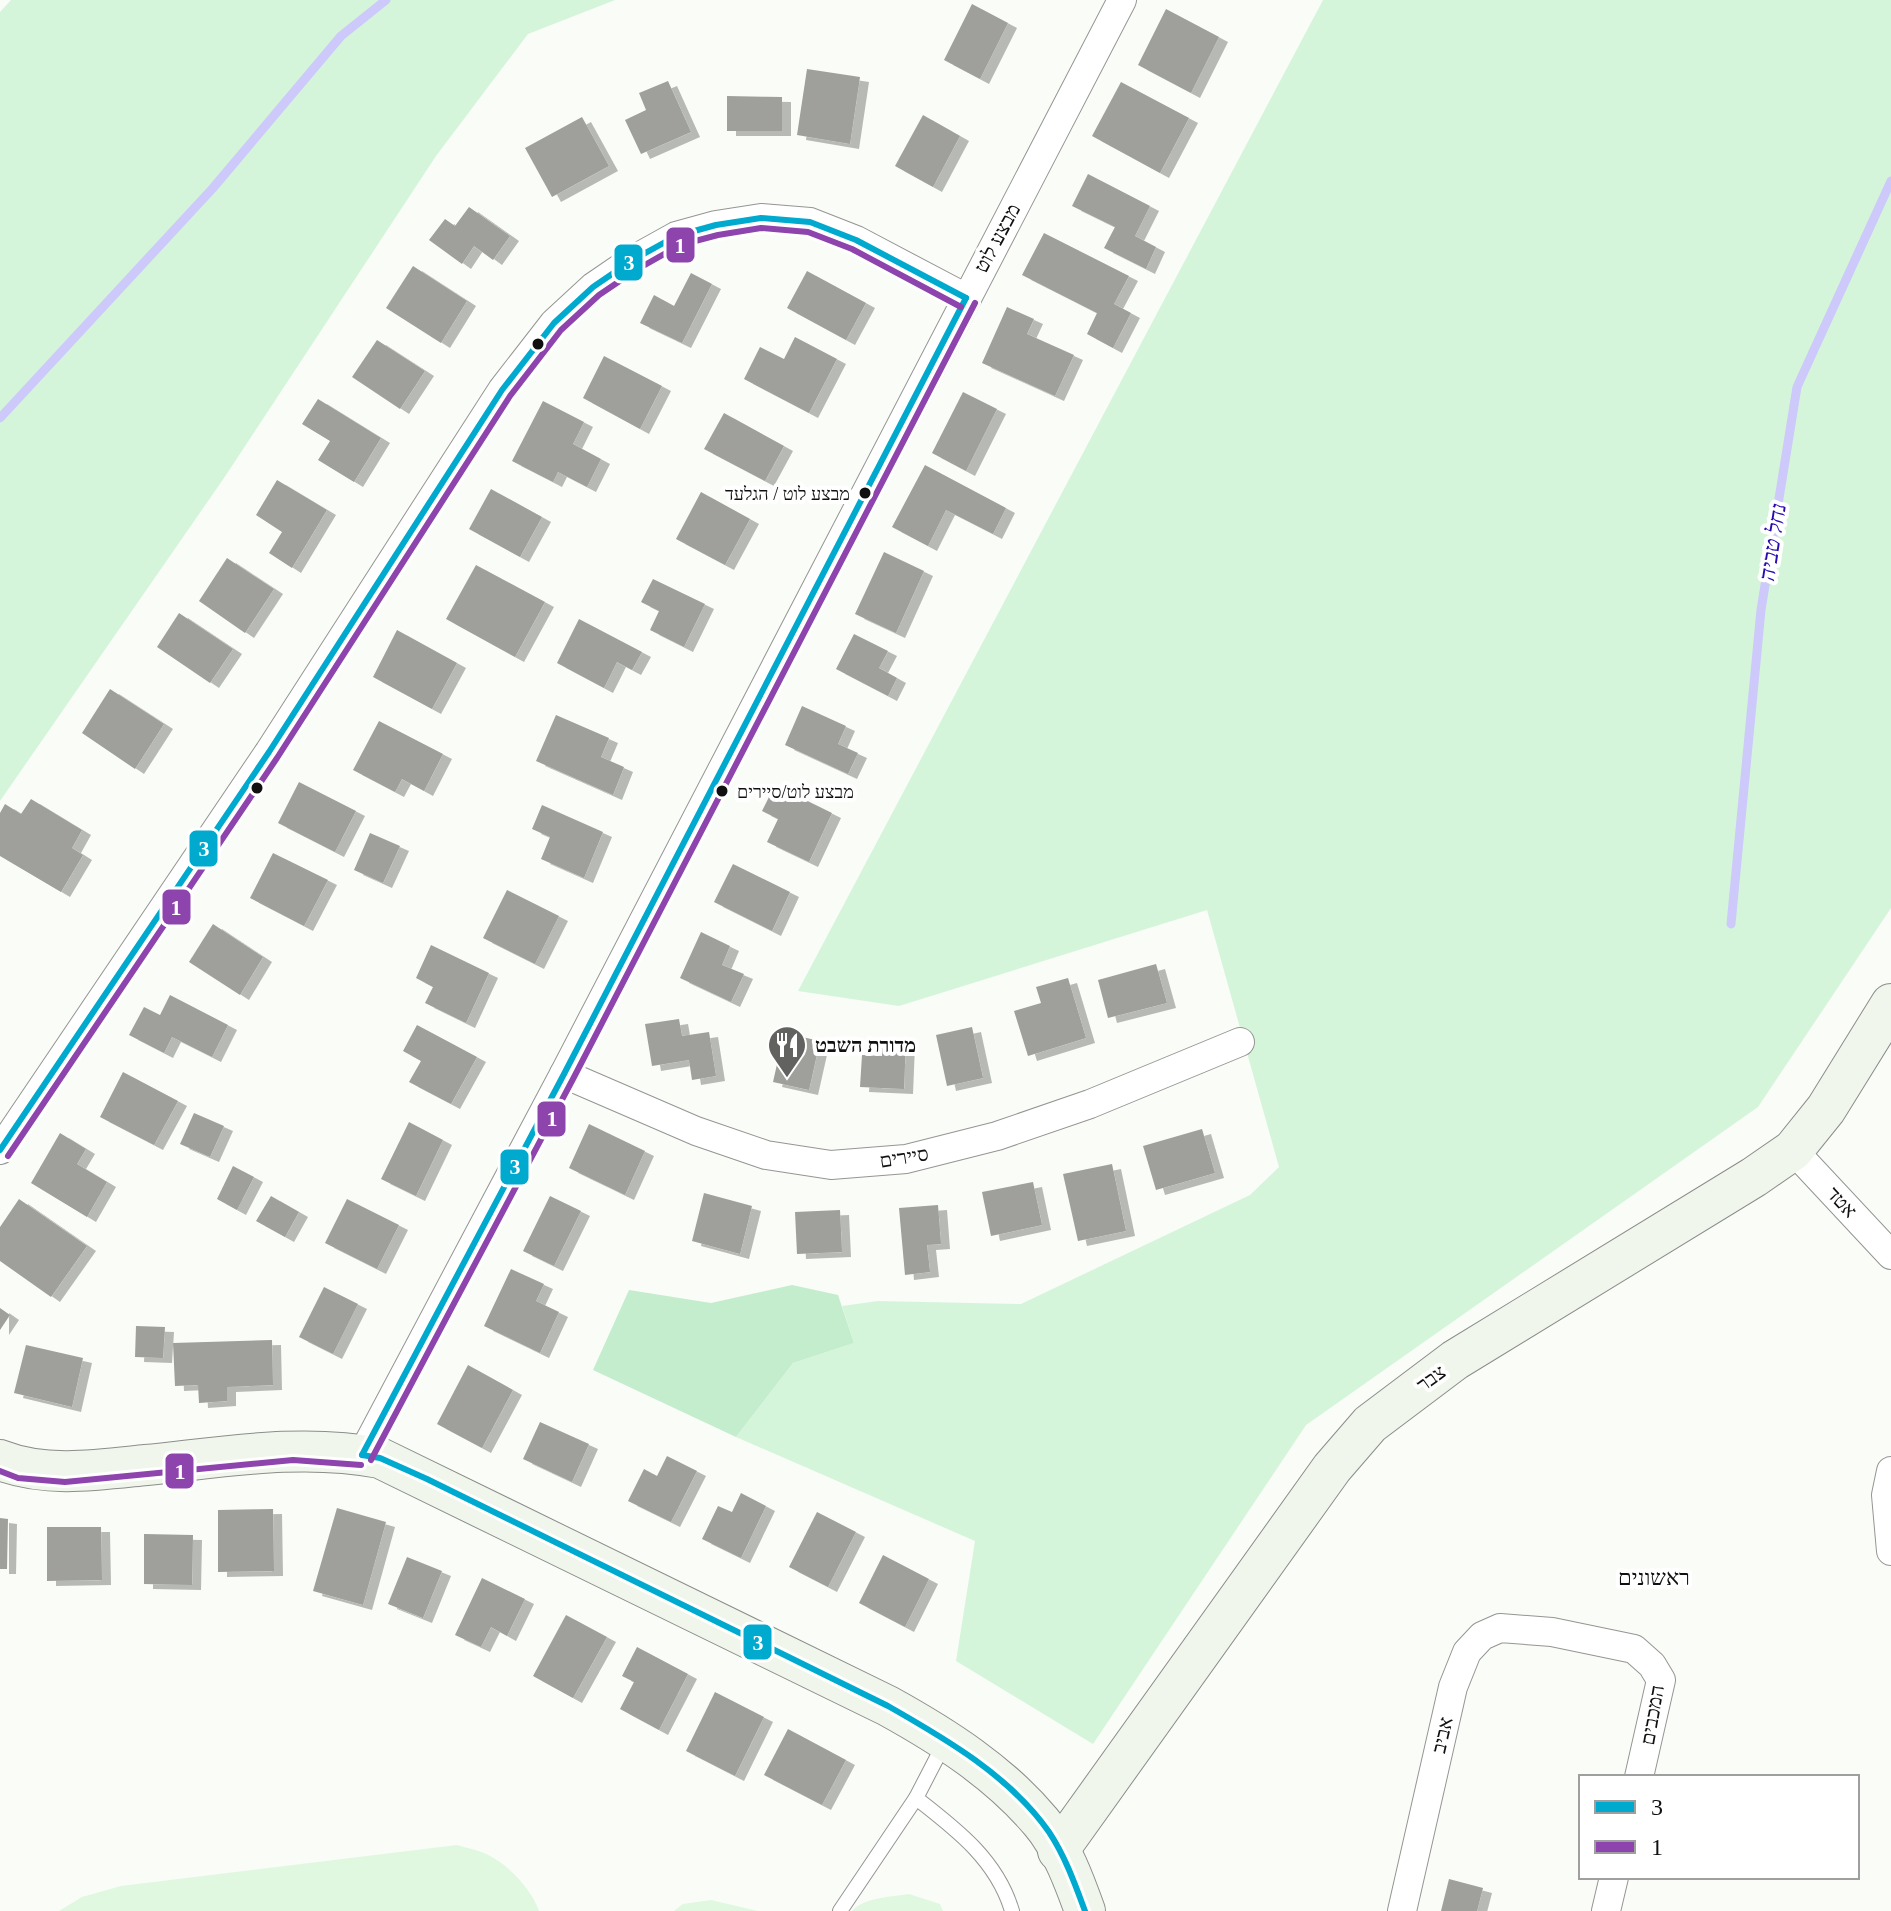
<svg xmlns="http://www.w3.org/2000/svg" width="1891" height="1911" font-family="'Times New Roman',Heebo,serif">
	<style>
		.green { fill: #d5f5da }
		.forest { fill: #c3edcd }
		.pitch { fill: #e0f8e0 }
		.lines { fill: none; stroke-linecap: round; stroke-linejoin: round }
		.stream { stroke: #cdc9fa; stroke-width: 9 }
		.building { fill: #9fa09b; filter: url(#shadow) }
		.lane-casing { stroke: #959694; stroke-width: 16 }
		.street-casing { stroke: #959694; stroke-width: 30 }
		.secondary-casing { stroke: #8c8d8b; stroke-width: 42 }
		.lane { stroke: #fefffe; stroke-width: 14 }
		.street { stroke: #fefffe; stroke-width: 28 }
		.secondary { stroke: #f0f6eb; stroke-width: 40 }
		.bus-1-casing { stroke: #fff; stroke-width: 12 }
		.bus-2-casing { stroke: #fff; stroke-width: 12 }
		.bus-1 { stroke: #00a9ce; stroke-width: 6 }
		.bus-2 { stroke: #8e44ad; stroke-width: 6 }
		.bus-dot { fill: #101010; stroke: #fff; stroke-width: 3 }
		.labels { text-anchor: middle; stroke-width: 8; stroke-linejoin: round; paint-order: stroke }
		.bus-label { font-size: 18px; fill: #101010; stroke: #fff; text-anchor: end }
		.street-label { font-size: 20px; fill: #101010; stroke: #fff }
		.poi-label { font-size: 20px; font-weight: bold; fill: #101010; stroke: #fff; text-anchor: start }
		.water-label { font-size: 22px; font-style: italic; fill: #250bb1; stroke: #fff }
		.neighbourhood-label { font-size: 22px; fill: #101010; stroke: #fff }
		.line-badge { stroke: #fff; stroke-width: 3 }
		.badge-label { font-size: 22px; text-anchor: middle; font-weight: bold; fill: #fff }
	</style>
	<defs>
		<filter id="shadow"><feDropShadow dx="9" dy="5" stdDeviation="0" flood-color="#0004"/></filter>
	</defs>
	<rect width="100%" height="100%" fill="#f9fcf7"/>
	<g class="green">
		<path d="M11 0H615L528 34 436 156 224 478 0 801V12Z"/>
		<path d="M1323 0H1891V908L1758 1107 1306 1425 1093 1744 956 1661 975 1541 736 1437 793 1363 854 1343 842 1306 878 1301 1021 1304 1250 1195 1279 1167 1207 910 899 1006 798 991Z"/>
	</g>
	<path class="forest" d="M792 1285 838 1295 854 1343 793 1363 736 1437 593 1370 629 1290 711 1303Z"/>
	<g class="pitch">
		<path d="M457 1845C467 1848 479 1850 488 1855 509 1865 532 1890 539 1911H59L82 1897 121 1886Z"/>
		<path d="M909 1894 940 1904 943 1911H852C865 1897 891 1897 909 1894Z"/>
		<path d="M711 1900 758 1911H674L683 1904Z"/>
	</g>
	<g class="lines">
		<g class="stream">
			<path d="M0 418 213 188 341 36 386 0"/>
			<path d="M1731 924 1761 610 1797 387 1891 181"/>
		</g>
	</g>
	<g class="building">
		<path d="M972 4 1008 23 980 79 944 60Z"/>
		<path d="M1166 9 1219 37 1191 93 1138 65Z"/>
		<path d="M807 69 860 77 850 144 797 135Z"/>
		<path d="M668 81 691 132 641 154 625 120 646 110 639 93Z"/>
		<path d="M1121 82 1189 118 1160 173 1092 136Z"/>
		<path d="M727 96 782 97V131H727Z"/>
		<path d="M923 115 960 136 933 187 895 166Z"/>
		<path d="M582 117 609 166 552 197 525 148Z"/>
		<path d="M1088 174 1150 206 1135 236 1156 247 1146 269 1104 248 1115 227 1072 206Z"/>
		<path d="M469 207 510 236 493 260 474 246 462 264 429 240 445 219 455 226Z"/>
		<path d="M1044 233 1129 276 1114 304 1131 313 1113 348 1087 334 1097 313 1022 275Z"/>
		<path d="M413 266 467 301 441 343 386 308Z"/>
		<path d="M807 271 866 303 846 340 787 308Z"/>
		<path d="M691 273 712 284 682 343 640 323 654 295 674 306Z"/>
		<path d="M1007 307 1034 319 1027 334 1074 355 1055 396 982 363Z"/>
		<path d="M795 337 837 359 809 413 744 379 760 347 784 359Z"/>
		<path d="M377 340 425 371 400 409 352 377Z"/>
		<path d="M604 356 662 386 640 429 583 398Z"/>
		<path d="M963 392 997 409 966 471 932 453Z"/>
		<path d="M318 399 381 438 354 482 318 460 330 441 302 424Z"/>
		<path d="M543 401 584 422 573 444 601 459 587 487 558 472 553 482 512 461Z"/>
		<path d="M724 413 784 446 765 481 704 449Z"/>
		<path d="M925 465 1006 508 993 534 946 510 928 546 892 527Z"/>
		<path d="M277 480 327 510 292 568 269 553 282 532 256 515Z"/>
		<path d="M491 489 542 517 520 557 469 529Z"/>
		<path d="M701 492 750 519 725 565 676 539Z"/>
		<path d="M884 552 924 571 896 633 855 614Z"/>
		<path d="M227 558 274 589 245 633 199 601Z"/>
		<path d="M476 565 545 602 515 657 446 619Z"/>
		<path d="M653 579 705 604 684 647 650 630 659 611 641 602Z"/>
		<path d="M179 613 233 649 210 683 157 647Z"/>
		<path d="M579 619 642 652 632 670 617 662 604 688 557 663Z"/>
		<path d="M397 630 457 663 432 709 373 677Z"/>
		<path d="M854 634 888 651 879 668 897 678 888 696 836 669Z"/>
		<path d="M110 689 164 724 135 769 82 733Z"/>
		<path d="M802 706 846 726 838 744 858 753 848 774 785 745Z"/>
		<path d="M556 715 609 738 601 757 624 767 613 795 536 761Z"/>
		<path d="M379 721 443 754 424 791 402 779 395 792 353 770Z"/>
		<path d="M299 782 356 811 335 852 278 823Z"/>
		<path d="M775 785 832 813 809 862 767 842 778 819 762 811Z"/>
		<path d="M31 799 82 830 72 848 83 855 61 892 0 856V813L5 804 21 814Z"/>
		<path d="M542 805 603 832 584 878 541 859 550 837 532 829Z"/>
		<path d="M370 833 400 846 383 883 354 870Z"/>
		<path d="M273 853 328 880 304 926 250 898Z"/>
		<path d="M733 864 790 892 772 931 714 902Z"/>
		<path d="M507 890 559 916 535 964 483 938Z"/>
		<path d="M213 924 263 957 240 995 189 962Z"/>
		<path d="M701 932 730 946 722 965 744 974 731 1002 680 978Z"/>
		<path d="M431 945 489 973 466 1023 425 1003 433 987 416 978Z"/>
		<path d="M1156 964 1167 1003 1108 1018 1098 980Z"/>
		<path d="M1068 978 1086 1038 1028 1056 1014 1011 1041 1003 1036 987Z"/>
		<path d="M170 995 228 1025 212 1057 172 1037 164 1053 129 1035 144 1007 160 1015Z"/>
		<path d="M679 1019 682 1036 709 1032 716 1076 692 1080 689 1060 652 1066 645 1024Z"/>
		<path d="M417 1025 477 1057 451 1104 409 1082 421 1061 403 1051Z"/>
		<path d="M972 1027 983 1078 947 1086 936 1035Z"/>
		<path d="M784 1033 820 1041 809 1090 773 1082Z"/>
		<path d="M883 1039 906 1040 904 1089 860 1087 862 1055 882 1056Z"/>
		<path d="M123 1072 178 1101 154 1145 100 1117Z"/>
		<path d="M194 1113 224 1126 210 1157 180 1144Z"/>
		<path d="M409 1122 443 1140 416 1196 381 1179Z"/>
		<path d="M589 1124 645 1151 625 1195 569 1168Z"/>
		<path d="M1202 1129 1215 1173 1156 1190 1143 1146Z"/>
		<path d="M60 1133 86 1149 77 1164 107 1182 87 1217 31 1183Z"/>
		<path d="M1112 1164 1126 1231 1078 1241 1063 1174Z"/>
		<path d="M233 1166 254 1177 237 1210 217 1199Z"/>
		<path d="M1033 1182 1042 1225 991 1236 982 1192Z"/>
		<path d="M704 1193 752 1206 740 1254 692 1241Z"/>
		<path d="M271 1196 299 1212 285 1237 256 1221Z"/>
		<path d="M550 1196 581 1211 554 1266 523 1251Z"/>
		<path d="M19 1199 87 1246 51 1297 0 1261V1227Z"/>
		<path d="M347 1199 399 1225 377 1269 325 1243Z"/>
		<path d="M938 1205 941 1244 927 1245 930 1272 905 1275 899 1208Z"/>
		<path d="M840 1210 842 1252 797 1254 795 1212Z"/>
		<path d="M511 1269 544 1284 536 1301 559 1312 540 1353 484 1326Z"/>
		<path d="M324 1287 358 1304 333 1354 299 1337Z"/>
		<path d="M0 1308 10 1315 0 1330Z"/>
		<path d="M136 1326 165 1327 163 1358 135 1357Z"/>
		<path d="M272 1340 273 1385 227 1387V1401L199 1403 198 1385 175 1386 173 1343Z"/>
		<path d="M26 1345 83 1358 72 1407 14 1393Z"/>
		<path d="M468 1365 513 1390 482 1448 437 1424Z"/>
		<path d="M540 1422 589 1444 572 1482 523 1459Z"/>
		<path d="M667 1456 697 1471 671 1522 628 1501 644 1469 657 1476Z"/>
		<path d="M741 1493 766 1506 741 1558 702 1539 718 1506 732 1512Z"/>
		<path d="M337 1508 386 1522 363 1605 313 1591Z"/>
		<path d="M273 1509 274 1571 218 1572V1510Z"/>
		<path d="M817 1512 856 1532 828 1587 789 1567Z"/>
		<path d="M0 1518 8 1519 7 1569H0Z"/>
		<path d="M47 1527H101L102 1580 47 1581Z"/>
		<path d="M144 1534 193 1535 192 1585 144 1584Z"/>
		<path d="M883 1555 929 1579 905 1627 859 1603Z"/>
		<path d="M407 1557 442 1571 423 1618 388 1604Z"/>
		<path d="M482 1578 525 1599 507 1636 491 1627 481 1647 455 1635Z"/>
		<path d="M566 1615 607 1637 573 1698 533 1676Z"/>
		<path d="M637 1647 688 1674 659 1730 620 1709 634 1682 622 1676Z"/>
		<path d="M715 1692 764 1717 735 1776 686 1751Z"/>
		<path d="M788 1729 846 1760 822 1805 764 1775Z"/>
		<path d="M1449 1879 1483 1888 1477 1911H1441Z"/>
	</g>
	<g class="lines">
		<g class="lane-casing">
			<g id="lane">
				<path d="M916 1798C956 1829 997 1860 1012 1911"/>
				<path d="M840 1911 916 1798 945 1742"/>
			</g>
		</g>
		<g class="street-casing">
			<g id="street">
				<path d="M564 1074 696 1131 766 1155 831 1165 906 1159 997 1136 1090 1104 1240 1042"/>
				<path d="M0 1150 269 752 502 390 554 323 593 287 631 261 676 236 716 225 761 218 810 222 856 240 966 298"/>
				<path d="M1793 1150 1891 1255"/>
				<path d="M362 1455 564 1074 1122 0"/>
				<path d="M1891 1471 1886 1495 1891 1551"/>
				<path d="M1402 1911 1453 1687 1467 1652 1482 1636 1500 1628 1552 1632 1634 1649 1652 1665 1661 1680 1639 1777"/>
				<path d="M1606 1911 1614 1877"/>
			</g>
		</g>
		<g class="secondary-casing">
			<g id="secondary">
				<path d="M0 1460C46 1478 98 1470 146 1465 224 1457 302 1443 380 1458L888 1706C944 1737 999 1772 1041 1822 1061 1845 1075 1883 1085 1911"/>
				<path d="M1058 1851 1332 1468 1370 1424 1455 1360 1754 1177 1793 1150 1826 1109 1891 1004"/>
			</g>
		</g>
		<use href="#lane" class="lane"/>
		<use href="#street" class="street"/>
		<use href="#secondary" class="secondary"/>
		<g class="bus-1-casing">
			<g id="bus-1">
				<path d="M0 1150 269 752 502 390 554 323 593 287 631 261 676 236 716 225 761 218 810 222 856 240 966 298"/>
				<path d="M362 1455 564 1074 966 298"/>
				<path d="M362 1455 380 1458 427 1479 888 1706C946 1739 1010 1776 1049 1832 1065 1856 1075 1884 1085 1911"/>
			</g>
		</g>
		<g class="bus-2-casing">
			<g id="bus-2">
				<path d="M8 1156 277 758 510 396 561 330 599 295 636 270 680 245 718 235 761 228 808 232 852 249 961 307"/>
				<path d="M371 1460 573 1079 975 303"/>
				<path d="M0 1471 18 1478 65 1482 293 1460 361 1465"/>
			</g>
		</g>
		<use href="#bus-1" class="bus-1"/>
		<use href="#bus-2" class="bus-2"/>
	</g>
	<defs>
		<g id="restaurant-pin" transform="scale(2)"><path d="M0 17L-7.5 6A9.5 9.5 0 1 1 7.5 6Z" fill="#626361" stroke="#fff"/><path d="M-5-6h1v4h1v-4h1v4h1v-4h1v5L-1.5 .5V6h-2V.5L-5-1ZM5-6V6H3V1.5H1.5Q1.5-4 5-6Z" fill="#fff"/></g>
	</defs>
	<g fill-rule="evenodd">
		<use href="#restaurant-pin" x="787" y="1045"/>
	</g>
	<g class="bus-dot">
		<circle cx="538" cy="344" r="7"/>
		<circle cx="865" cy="493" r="7"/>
		<circle cx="257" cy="788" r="7"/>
		<circle cx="722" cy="791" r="7"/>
	</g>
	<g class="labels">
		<g class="bus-label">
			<text x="850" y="500">מבצע לוט / הגלעד</text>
			<text x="737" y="798" text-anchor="start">מבצע לוט/סיירים</text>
		</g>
		<g class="street-label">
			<text transform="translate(997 238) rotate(-62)" y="7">מבצע לוט</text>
			<text transform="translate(904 1157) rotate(-9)" y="7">סיירים</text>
			<text transform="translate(1842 1202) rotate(47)" y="7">אטד</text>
			<text transform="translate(1431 1378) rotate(-36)" y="7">צבר</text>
			<text transform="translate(1652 1715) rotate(-80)" y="7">המכבים</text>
			<text transform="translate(1442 1735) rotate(-77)" y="7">אביב</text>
		</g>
		<g class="poi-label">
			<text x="815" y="1052">מדורת השבט</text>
		</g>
		<g class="water-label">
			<text transform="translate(1772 542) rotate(-81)" y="8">נחל טביה</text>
		</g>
		<g class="neighbourhood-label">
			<text x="1654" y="1585">ראשונים</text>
		</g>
	</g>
	<g class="line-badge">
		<rect x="665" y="226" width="31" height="38" rx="8" fill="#8e44ad"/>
		<rect x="613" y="243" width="31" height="39" rx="8" fill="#00a9ce"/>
		<rect x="188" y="829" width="31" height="39" rx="8" fill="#00a9ce"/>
		<rect x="161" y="888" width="31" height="38" rx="8" fill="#8e44ad"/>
		<rect x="536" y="1100" width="31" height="38" rx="8" fill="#8e44ad"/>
		<rect x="499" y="1148" width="31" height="38" rx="8" fill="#00a9ce"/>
		<rect x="164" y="1452" width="31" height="38" rx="8" fill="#8e44ad"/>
		<rect x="742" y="1623" width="31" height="38" rx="8" fill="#00a9ce"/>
	</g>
	<g class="badge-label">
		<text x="680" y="253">1</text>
		<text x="629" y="270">3</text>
		<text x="204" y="856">3</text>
		<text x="176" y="915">1</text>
		<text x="552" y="1126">1</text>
		<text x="515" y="1174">3</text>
		<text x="180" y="1479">1</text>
		<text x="758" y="1650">3</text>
	</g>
	<rect x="1579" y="1775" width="280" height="104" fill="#ffffff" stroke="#9f9f9f" stroke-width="2"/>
	<rect x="1595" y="1801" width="40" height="12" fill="#00a9ce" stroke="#9f9f9f" stroke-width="2"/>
	<text x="1651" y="1815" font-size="24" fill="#101010">3</text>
	<rect x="1595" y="1841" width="40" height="12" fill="#8e44ad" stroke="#9f9f9f" stroke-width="2"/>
	<text x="1651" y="1855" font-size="24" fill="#101010">1</text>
</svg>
